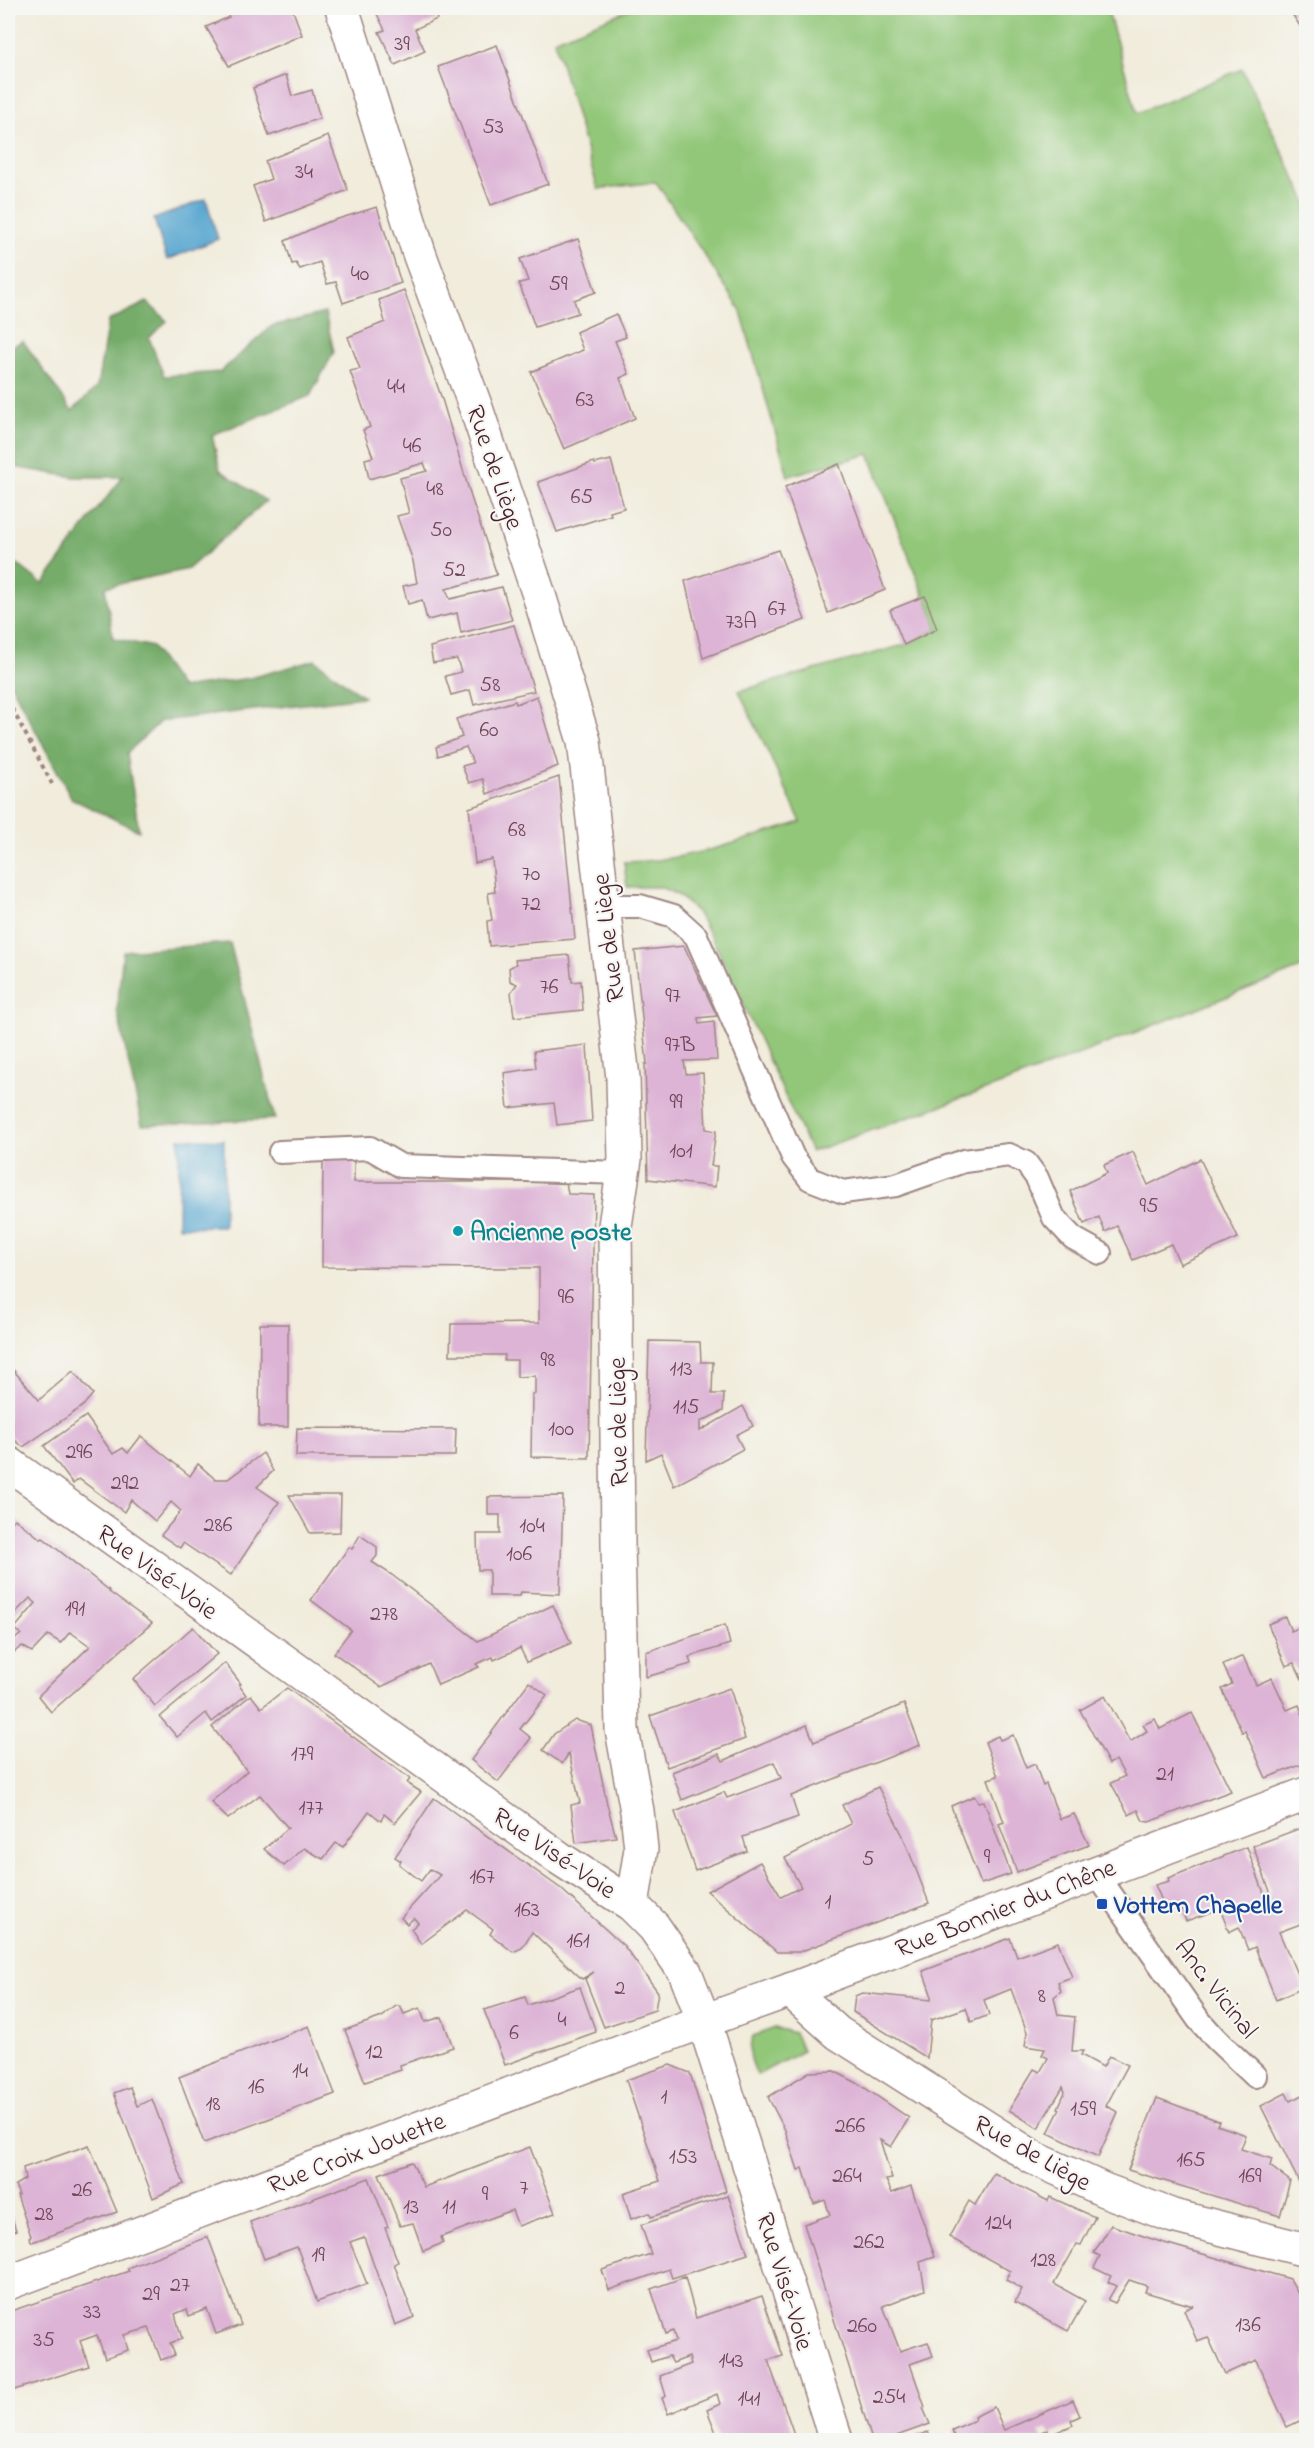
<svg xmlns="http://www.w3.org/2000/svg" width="1314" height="2448" font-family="'Indie Flower',sans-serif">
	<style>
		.green { fill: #92c779; stroke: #6e7352; stroke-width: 1.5 }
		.forest { fill: #75ac69; stroke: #60664a; stroke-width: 1.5 }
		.water { fill: #55a5cf; stroke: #50627d; stroke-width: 1.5 }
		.building { fill: #ddb4d6 }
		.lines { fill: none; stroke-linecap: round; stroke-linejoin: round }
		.service-casing { stroke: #9e8683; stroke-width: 26 }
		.minor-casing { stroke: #9e8683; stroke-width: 36 }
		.tertiary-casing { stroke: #9e8683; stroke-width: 36 }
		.path { stroke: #9e8683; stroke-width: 4; stroke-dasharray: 4.5 4.5; stroke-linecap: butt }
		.service { stroke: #fff; stroke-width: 22 }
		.minor { stroke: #fff; stroke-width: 33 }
		.tertiary { stroke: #fff; stroke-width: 33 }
		.culture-dot { fill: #0f9aa8; stroke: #f6f6f2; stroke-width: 2 }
		.transit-dot { fill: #1a4fb4; stroke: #f6f6f2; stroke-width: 2 }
		.labels { text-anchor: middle; stroke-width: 4.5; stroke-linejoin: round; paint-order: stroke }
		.number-label { font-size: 22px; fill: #6f4456 }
		.street-label { font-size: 26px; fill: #4a1f2b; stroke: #f6f6f2 }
		.culture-label { font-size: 26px; font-weight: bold; fill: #0d838f; stroke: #f6f6f2; text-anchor: start }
		.transit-label { font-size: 26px; font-weight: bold; fill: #164399; stroke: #f6f6f2; text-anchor: start }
	</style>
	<rect width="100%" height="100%" fill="#f6f6f2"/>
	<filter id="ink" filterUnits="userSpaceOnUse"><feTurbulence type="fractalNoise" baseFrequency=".0167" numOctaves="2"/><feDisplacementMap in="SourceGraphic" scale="12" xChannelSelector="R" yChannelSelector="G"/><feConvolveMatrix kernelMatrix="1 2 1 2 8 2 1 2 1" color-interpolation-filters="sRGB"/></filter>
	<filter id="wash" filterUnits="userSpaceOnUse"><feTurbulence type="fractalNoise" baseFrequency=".008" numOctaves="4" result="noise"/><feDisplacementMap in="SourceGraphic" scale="24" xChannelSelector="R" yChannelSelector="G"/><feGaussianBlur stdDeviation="1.35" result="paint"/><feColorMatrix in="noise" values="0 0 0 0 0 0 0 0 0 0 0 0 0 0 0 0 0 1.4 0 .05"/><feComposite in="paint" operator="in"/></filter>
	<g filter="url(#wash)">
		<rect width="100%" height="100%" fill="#f1ecdb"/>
		<g class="green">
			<path d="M633 8H1107L1137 113 1242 69 1306 201V966L1010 1081 811 1152 717 948 697 912 678 895 660 887H627L624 862C685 862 743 840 801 822L739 691 904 645 937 629 869 454 788 476 740 309 656 182 598 189 554 40Z"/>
			<path d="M775 2028 794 2033 803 2051 757 2075C751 2061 747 2052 753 2036Z"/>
		</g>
		<g class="forest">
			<path d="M147 302 167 321 149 338 164 376 220 372 272 326 325 313 334 352 310 396 212 435 220 470 266 501 188 569 105 587 113 638 152 647 181 688 250 678 315 660 364 697 161 721 127 753 139 831 72 799 8 679V557L43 584 92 516 123 477H74L8 466V348L23 341 72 411 97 387 108 321Z"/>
			<path d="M230 943 275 1119 142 1125 117 1010 123 951Z"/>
		</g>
		<g class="water">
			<path d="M206 199 218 239 167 260 154 219Z"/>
			<path d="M179 1138 224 1140V1226L178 1227Z"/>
		</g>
		<g id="blocks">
			<g class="building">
				<path d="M225 8H292L302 35 229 66 206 27 229 17Z"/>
				<path d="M374 8H432L437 19 415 29 425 51 395 65 379 32 385 30Z"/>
				<path d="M1288 8H1306V35Z"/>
				<path d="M497 45 548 184 491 205 438 67Z"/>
				<path d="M286 75 292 96 312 90 320 118 269 136 253 88Z"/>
				<path d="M328 136 348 190 266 222 253 186 271 179 265 161Z"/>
				<path d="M377 207 401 283 343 303 336 282 327 284 320 262 300 269 296 263 292 264 285 241 325 223Z"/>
				<path d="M578 239 596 292 574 300 578 313 535 327 519 283 528 281 520 259Z"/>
				<path d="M404 290 442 399 471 497 497 575 446 589 450 599 502 587 512 620 461 633 457 613 427 620 422 600 408 604 403 586 417 583 413 561 397 516 409 513 400 478 427 471 424 463 369 479 365 459 373 457 363 430 370 427 350 371 360 369 348 337 385 322 379 300Z"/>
				<path d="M616 314 626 337 615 341 629 374 620 378 635 418 564 449 531 372 583 350 576 332Z"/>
				<path d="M611 460 624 508 610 512 611 515 557 532 538 482 594 462 595 464Z"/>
				<path d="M839 464 885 590 828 613 785 487Z"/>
				<path d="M778 550 805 620 703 658 685 581Z"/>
				<path d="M925 596 937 629 904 645 890 610Z"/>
				<path d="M514 625 534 691 474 705 470 690 451 695 445 676 461 672 457 659 433 663 430 647Z"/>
				<path d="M537 696 558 766 487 794 483 779 469 783 462 766 473 763 466 747 438 756 436 747 462 737 456 719 515 701 516 704Z"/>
				<path d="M559 777 575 939 489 946 487 921 492 920 488 893 495 892 492 859 475 863 469 808Z"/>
				<path d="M684 946 717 1016 698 1018 699 1024 714 1022 717 1060 684 1061 686 1074 703 1073 706 1129 716 1131 711 1166H717L715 1187 648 1179 645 1064H647L635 951Z"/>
				<path d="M569 955 572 982 581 981 583 1010 514 1017 511 992 517 984 510 981 509 968 516 964 515 960Z"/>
				<path d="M587 1045 592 1121 557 1125 554 1103 508 1108 504 1073 536 1068 534 1051Z"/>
				<path d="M1133 1152 1148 1185 1200 1159 1238 1238 1180 1264 1171 1244 1133 1260 1117 1226 1105 1232 1099 1217 1084 1224 1070 1191 1107 1173 1104 1165Z"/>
				<path d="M323 1159 354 1160V1182H566L568 1194 594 1195 589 1458 531 1457 532 1394H535V1376L517 1377V1360H504L505 1355H450L451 1324 539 1323V1268L322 1267Z"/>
				<path d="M260 1324H288V1427H259Z"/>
				<path d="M649 1341 700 1342 701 1362H713L712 1394H724L723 1411 700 1422V1431L743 1406 753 1426 736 1435 743 1449 674 1486 661 1453 646 1460Z"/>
				<path d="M8 1364 39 1400 73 1371 93 1394 83 1406 23 1447 8 1434Z"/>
				<path d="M86 1416 113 1454 123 1448 128 1453 141 1436 190 1476 198 1464 215 1479H228L263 1453 273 1471 257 1487 279 1502 231 1575 183 1543 180 1548 161 1535 181 1511 171 1502 155 1521 131 1500 124 1512 79 1479 73 1484 44 1446Z"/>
				<path d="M297 1428 456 1429 455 1456H296Z"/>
				<path d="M289 1495H341L340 1532 310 1533Z"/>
				<path d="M563 1496 560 1594 521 1592 520 1596H489V1570H478L477 1534H500V1515H488V1497Z"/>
				<path d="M15 1519 41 1539 43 1538 110 1591 109 1592 152 1623 51 1712 38 1696 90 1646 70 1632 61 1643 48 1635 32 1652 22 1646 8 1657V1645L21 1634 14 1629 36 1603 30 1598 10 1618 8 1617V1526Z"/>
				<path d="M360 1535 377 1547V1556L372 1562 392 1575 478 1641 553 1605 571 1643 527 1662 520 1648 494 1660 493 1657 476 1664 479 1667 438 1685 429 1664 381 1687 334 1653 351 1630 311 1600 349 1547 352 1549Z"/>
				<path d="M1285 1617 1291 1631 1306 1625V1677L1302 1679 1294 1663 1286 1666 1268 1624Z"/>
				<path d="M725 1625 730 1644 689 1657 691 1664 646 1677V1652Z"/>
				<path d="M193 1627 217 1654 155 1706 133 1679Z"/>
				<path d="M1243 1656 1256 1685 1272 1678 1287 1710 1299 1705 1306 1723V1763L1266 1778 1245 1731 1242 1732 1222 1689 1232 1684 1223 1665Z"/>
				<path d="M225 1663 241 1684 239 1685 246 1695 212 1722 206 1713 177 1737 160 1717Z"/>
				<path d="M529 1682 547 1695 520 1729 531 1738 498 1782 471 1760Z"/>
				<path d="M287 1688 410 1779 407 1783 421 1792 395 1823 384 1814 381 1821 369 1811 343 1847 336 1843 323 1859 304 1848 284 1866 264 1849 288 1828 260 1795 228 1819 211 1802 247 1771 212 1727 251 1695 261 1708Z"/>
				<path d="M730 1688 745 1739 667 1767 650 1716Z"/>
				<path d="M1105 1696 1130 1742 1147 1731 1143 1725 1155 1719 1160 1729 1192 1713 1231 1791 1149 1822 1143 1821 1138 1810 1129 1815 1111 1783 1125 1776 1116 1760 1109 1764 1080 1710Z"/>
				<path d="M904 1704 920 1745 791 1796 798 1817 743 1837 747 1851 695 1871 675 1812 724 1792 727 1798 781 1778 774 1762 682 1800 672 1772 719 1754 723 1761 807 1725 814 1742Z"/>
				<path d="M575 1720 591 1725 607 1804 616 1837 576 1843 571 1805 580 1803 569 1753 562 1764 543 1750 554 1734Z"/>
				<path d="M1013 1735 1026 1768 1035 1764 1043 1786 1046 1784 1060 1819 1074 1814 1089 1845 1017 1872 999 1824 1004 1822 988 1779 998 1776 985 1742 998 1736 1000 1740Z"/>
				<path d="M878 1787 903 1836 929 1903 799 1952H777L707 1891 760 1862 781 1897 801 1887 785 1858 851 1824 842 1805Z"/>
				<path d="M974 1796 978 1802 984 1801 1011 1874 981 1884 951 1806Z"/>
				<path d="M434 1798 560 1888 624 1946 658 1992 655 2010 604 2027 585 1979 594 1972 582 1979 532 1932 522 1948 513 1952 490 1934 493 1929 467 1910 421 1944 411 1929 418 1923 414 1918 407 1924 401 1918 440 1875 430 1869 421 1881 399 1864 401 1861 395 1857Z"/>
				<path d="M1306 1826V1922L1279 1932 1303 1988 1276 2000 1255 1947 1248 1950 1239 1927 1229 1932 1220 1909 1186 1921 1179 1904 1166 1910 1155 1885 1169 1881 1168 1878 1247 1847 1265 1896 1271 1894 1253 1846Z"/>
				<path d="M1010 1938 1017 1957 1058 1942 1072 1977 1058 1982 1061 1991 1054 1997 1058 2015 1075 2017 1072 2051H1083L1081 2055 1103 2067 1109 2056 1128 2065 1106 2106 1118 2112 1098 2157 1048 2133 1060 2109 1058 2108 1065 2092 1063 2087 1038 2128 1009 2110 1034 2069 1040 2072 1048 2058 1042 2055 1045 2049 1025 2046 1027 2032 1011 1989 984 2000 989 2015 971 2022 966 2008 931 2020 927 2058 853 2012 855 1996 862 1993 931 2000V1994L923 1971Z"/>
				<path d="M580 1987 596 2032 505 2065 484 2010 525 1997 528 2005Z"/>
				<path d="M396 2006H400L404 2014 420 2008 425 2022 442 2017 453 2047 400 2065 401 2070 365 2082 345 2030 382 2017Z"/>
				<path d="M309 2026 335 2094 204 2143 179 2077Z"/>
				<path d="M670 2065 690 2073 726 2191 651 2217 649 2213 631 2219 623 2193 660 2181 626 2080Z"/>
				<path d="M834 2071 859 2084 909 2118 891 2147 880 2140 892 2179 886 2180 892 2193 911 2186 935 2257 920 2262 925 2290 883 2306 900 2351 928 2342 933 2356 910 2364 925 2407 923 2408 930 2424 885 2440H872L804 2224 830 2215 825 2200 814 2204 803 2168 798 2170 785 2130 768 2097 809 2072Z"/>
				<path d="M130 2087 137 2106 152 2099 184 2184 153 2198 114 2093Z"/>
				<path d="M1286 2093 1290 2101 1306 2093V2196L1261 2106Z"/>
				<path d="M1157 2098 1219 2121 1217 2125 1246 2135 1241 2149 1272 2159 1270 2166 1290 2181 1280 2216 1128 2170Z"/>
				<path d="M89 2145 117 2212 32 2242 29 2237 31 2236 17 2195H19L15 2185 25 2179 23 2168Z"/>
				<path d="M530 2147 555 2213 518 2226 512 2210 441 2237 443 2243 423 2251 413 2223 400 2226 379 2174 412 2162 424 2187Z"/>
				<path d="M994 2173 1048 2201 1050 2197 1095 2217 1081 2245 1077 2244 1054 2284 1085 2301 1068 2331 1015 2302 1022 2289 1006 2280 1010 2271 949 2237 969 2201 975 2205Z"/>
				<path d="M369 2178 388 2227 385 2228 398 2262 394 2264 414 2317 395 2325 364 2237 350 2242 367 2284 317 2302 297 2247 264 2259 250 2222Z"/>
				<path d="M728 2195 748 2254 672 2278 669 2269 609 2290 602 2270 651 2254 641 2225Z"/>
				<path d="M8 2207 16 2230 8 2234Z"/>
				<path d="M1111 2225 1161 2242 1290 2279 1306 2307V2418L1287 2427 1256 2360 1225 2374 1208 2337 1197 2341 1184 2310 1193 2306 1145 2292 1147 2286 1129 2280 1115 2303 1108 2300 1116 2286 1108 2282 1111 2276 1094 2268 1100 2256 1094 2253Z"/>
				<path d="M208 2237 241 2325 216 2334 207 2309 189 2316 187 2309 175 2314 182 2339 170 2343 175 2355 161 2360 149 2328 124 2335 128 2350 105 2358 97 2335 80 2341 89 2366 8 2392V2312L129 2271 127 2268Z"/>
				<path d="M685 2277 696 2318 762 2296 783 2356 768 2360 796 2440H719L707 2410 720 2404 717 2394 668 2414 662 2398 666 2396 660 2376 691 2364 689 2357 673 2363 669 2356 651 2362 647 2350 676 2341 673 2331 666 2334 651 2289Z"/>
				<path d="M1073 2400 1080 2416 1071 2420 1073 2425 1050 2435 1048 2429 1039 2433 1043 2440H942L954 2436 952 2430 975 2420 974 2417 994 2407 1004 2430Z"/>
				<path d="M928 2432 932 2440H906Z"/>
			</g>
		</g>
	</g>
	<g filter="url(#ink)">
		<use href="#blocks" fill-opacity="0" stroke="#9e8683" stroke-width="1.5"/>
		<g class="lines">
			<g class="service-casing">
				<g id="service">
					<path d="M603 906H640L674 916 696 936 793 1157 810 1179 843 1192 896 1185 964 1161 1009 1155 1026 1163 1037 1178 1054 1218 1073 1238 1100 1253"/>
					<path d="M280 1152 370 1148 401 1166 623 1173"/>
					<path d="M1096 1873 1198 2019 1216 2039 1255 2076"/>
				</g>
			</g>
			<g class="minor-casing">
				<g id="minor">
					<path d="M342 8 419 253 476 408 539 595 584 741 623 1078 625 1159 615 1226 618 1543 622 1730 637 1811 641 1849 632 1905"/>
					<path d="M790 1990 838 2033 1034 2158 1104 2190 1173 2216 1306 2250"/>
					<path d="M8 2283 704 2021 790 1990 1306 1794"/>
				</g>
			</g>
			<g class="tertiary-casing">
				<path id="tertiary" d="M8 1463 559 1858 632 1905 654 1927 685 1972 704 2021 836 2440"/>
			</g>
			<path class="path" d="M8 701 52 784"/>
			<use href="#service" class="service"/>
			<use href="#minor" class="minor"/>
			<use href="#tertiary" class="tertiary"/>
		</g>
	</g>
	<circle class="culture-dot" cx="458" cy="1231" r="6"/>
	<rect class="transit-dot" x="1096" y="1898" width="12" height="12" rx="3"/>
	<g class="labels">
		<g class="number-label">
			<text x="402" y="50">39</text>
			<text x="493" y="133">53</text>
			<text x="304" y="178">34</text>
			<text x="360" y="280">40</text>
			<text x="558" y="290">59</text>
			<text x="396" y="393">44</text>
			<text x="585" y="406">63</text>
			<text x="412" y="452">46</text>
			<text x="435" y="495">48</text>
			<text x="582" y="503">65</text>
			<text x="441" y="536">50</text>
			<text x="454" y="576">52</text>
			<text x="777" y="615">67</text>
			<text x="741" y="628">73A</text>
			<text x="490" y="691">58</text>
			<text x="489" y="736">60</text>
			<text x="517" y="836">68</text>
			<text x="531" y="880">70</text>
			<text x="531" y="910">72</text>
			<text x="549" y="993">76</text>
			<text x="673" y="1002">97</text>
			<text x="680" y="1051">97B</text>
			<text x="676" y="1108">99</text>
			<text x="681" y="1157">101</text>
			<text x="1149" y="1212">95</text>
			<text x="566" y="1303">96</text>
			<text x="548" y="1366">98</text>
			<text x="681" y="1375">113</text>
			<text x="686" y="1413">115</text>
			<text x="561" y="1435">100</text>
			<text x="79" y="1458">296</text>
			<text x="125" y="1489">292</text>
			<text x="218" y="1531">286</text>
			<text x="532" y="1532">104</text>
			<text x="519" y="1560">106</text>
			<text x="75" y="1615">191</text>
			<text x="384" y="1620">278</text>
			<text x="302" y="1760">179</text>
			<text x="1165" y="1780">21</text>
			<text x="311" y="1814">177</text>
			<text x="987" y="1863">9</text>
			<text x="868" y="1865">5</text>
			<text x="482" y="1883">167</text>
			<text x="828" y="1908">1</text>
			<text x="527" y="1916">163</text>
			<text x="578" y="1947">161</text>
			<text x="620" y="1994">2</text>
			<text x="1042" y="2002">8</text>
			<text x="562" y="2026">4</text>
			<text x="514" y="2039">6</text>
			<text x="374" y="2058">12</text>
			<text x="300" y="2077">14</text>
			<text x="256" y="2093">16</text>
			<text x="664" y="2103">1</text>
			<text x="213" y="2110">18</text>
			<text x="1083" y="2115">159</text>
			<text x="850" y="2132">266</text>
			<text x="683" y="2163">153</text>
			<text x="1191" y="2166">165</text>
			<text x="847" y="2182">264</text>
			<text x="1250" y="2182">169</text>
			<text x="524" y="2194">7</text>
			<text x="82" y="2196">26</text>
			<text x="485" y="2200">9</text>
			<text x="411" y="2213">13</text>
			<text x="449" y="2213">11</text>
			<text x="44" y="2220">28</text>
			<text x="998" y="2229">124</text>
			<text x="869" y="2248">262</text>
			<text x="318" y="2261">19</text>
			<text x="1043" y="2266">128</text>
			<text x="180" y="2291">27</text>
			<text x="151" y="2300">29</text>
			<text x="92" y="2318">33</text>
			<text x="1248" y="2331">136</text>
			<text x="862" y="2332">260</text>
			<text x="44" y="2346">35</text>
			<text x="731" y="2367">143</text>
			<text x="889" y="2403">254</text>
			<text x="749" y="2405">141</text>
		</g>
		<g class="street-label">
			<text transform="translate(496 467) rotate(71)" y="9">Rue de Liège</text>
			<text transform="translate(607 938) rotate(-97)" y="9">Rue de Liège</text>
			<text transform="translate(617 1422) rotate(-91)" y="9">Rue de Liège</text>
			<text transform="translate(158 1571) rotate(36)" y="9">Rue Visé-Voie</text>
			<text transform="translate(555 1852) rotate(34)" y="9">Rue Visé-Voie</text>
			<text transform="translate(1005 1907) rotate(-21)" y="9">Rue Bonnier du Chêne</text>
			<text transform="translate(1217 1988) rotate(52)" y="9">Anc. Vicinal</text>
			<text transform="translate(356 2152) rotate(-21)" y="9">Rue Croix Jouette</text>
			<text transform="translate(1033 2152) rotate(29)" y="9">Rue de Liège</text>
			<text transform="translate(786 2281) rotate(73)" y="9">Rue Visé-Voie</text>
		</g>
		<g class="culture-label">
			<text x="470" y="1240">Ancienne poste</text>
		</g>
		<g class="transit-label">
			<text x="1114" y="1913">Vottem Chapelle</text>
		</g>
	</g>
	<rect width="1314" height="2448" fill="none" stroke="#f6f6f2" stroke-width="30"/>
</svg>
